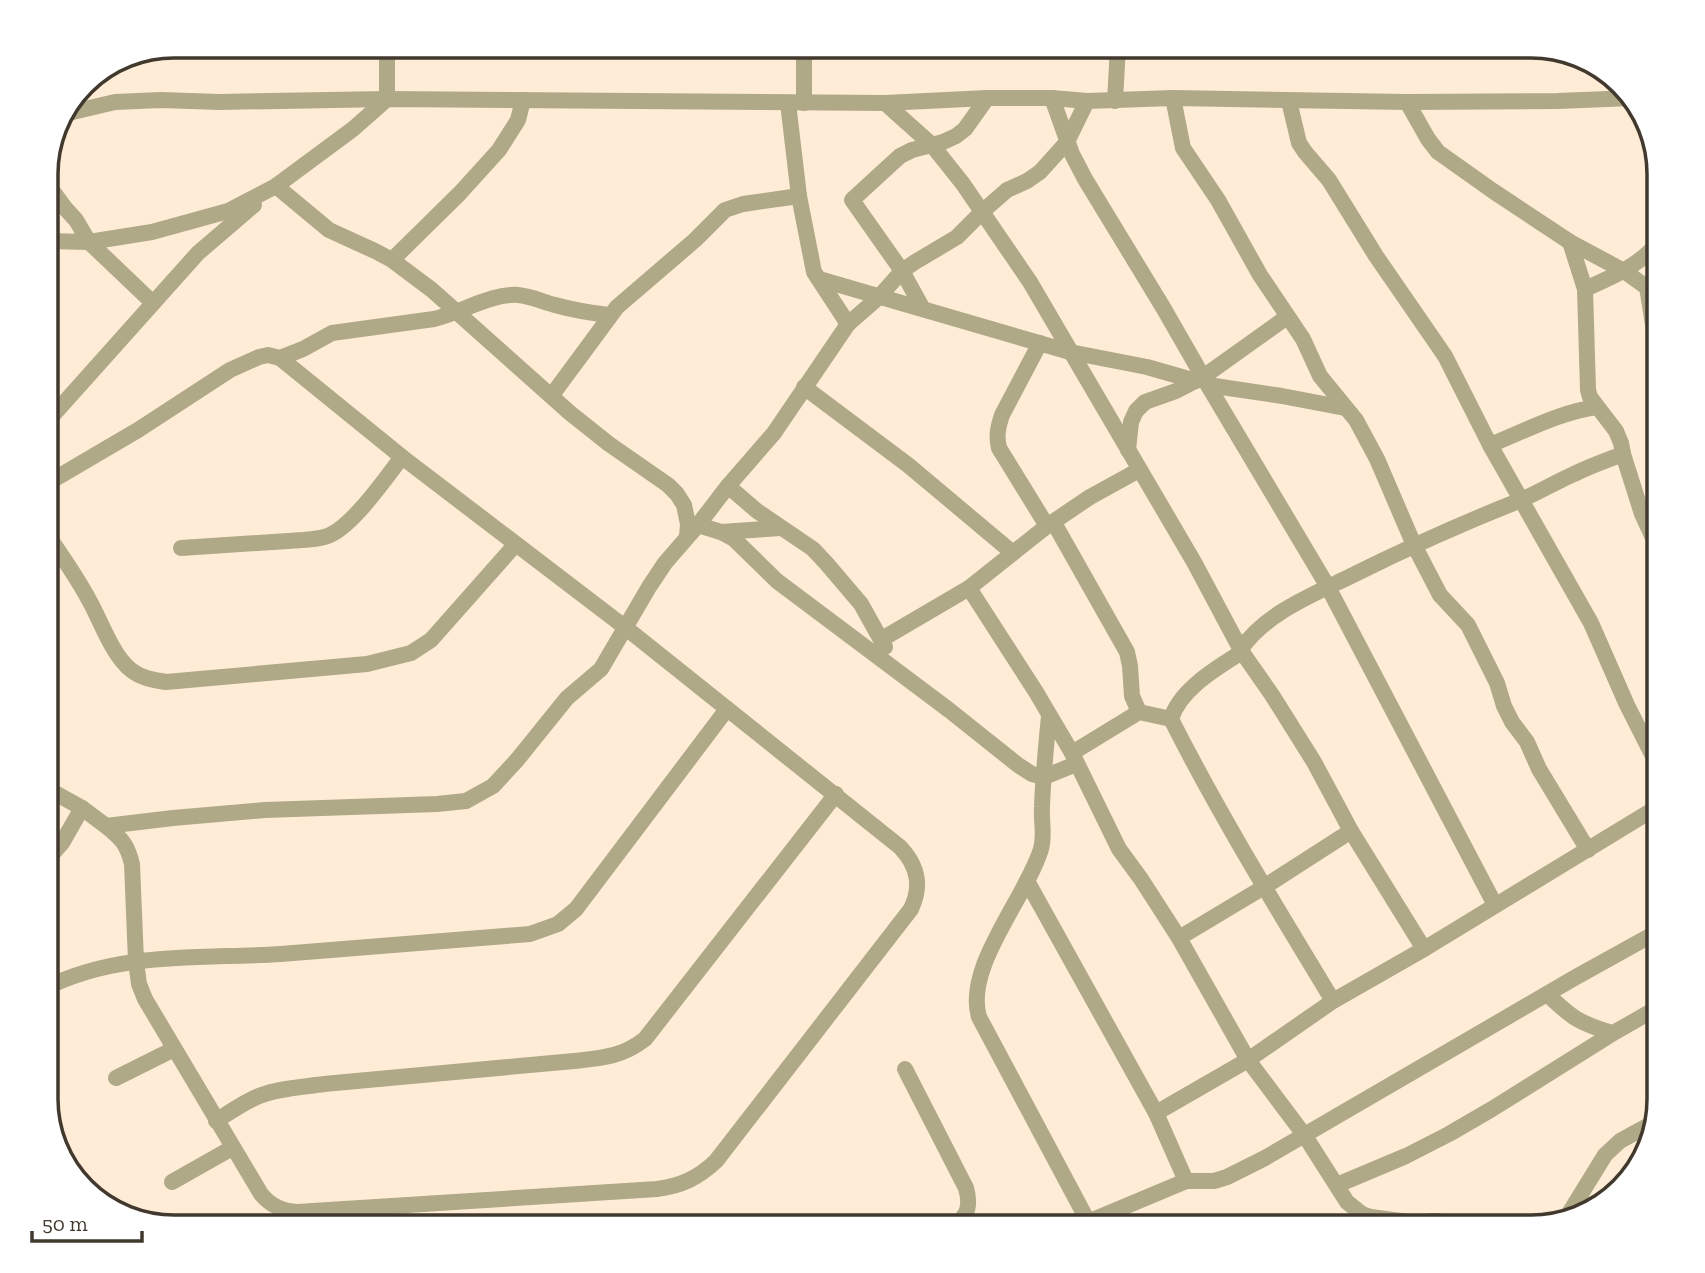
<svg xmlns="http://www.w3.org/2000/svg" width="1705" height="1273" font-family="'Zilla Slab',serif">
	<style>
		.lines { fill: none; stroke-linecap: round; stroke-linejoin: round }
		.minor { stroke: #afa988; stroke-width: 16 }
		.rim { fill: none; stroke: #42392e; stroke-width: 3.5 }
	</style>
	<rect width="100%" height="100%" fill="#ffecd6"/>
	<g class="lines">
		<g class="minor">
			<path d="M1052 98 1072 154 1085 179 1164 309 1203 377 1328 587 1495 905"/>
			<path d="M1173 98 1183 148 1218 200 1260 275 1303 339 1320 376 1356 420 1377 459 1414 545 1440 595 1468 625 1497 683 1504 706 1512 722 1527 742 1539 769 1588 850"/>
			<path d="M1115 101 1118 46"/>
			<path d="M1289 101 1299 143 1305 152 1329 180 1376 256 1445 356 1490 445 1591 623 1627 705 1659 768"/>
			<path d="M1407 102 1428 139 1438 152 1493 191 1570 242 1624 271 1659 296"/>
			<path d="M788 103 799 196 814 272 848 324"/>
			<path d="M804 103V46"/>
			<path d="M885 103 932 145 963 184 1030 282 1194 562 1242 652 1272 695 1314 762 1351 831 1424 949"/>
			<path d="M60 115 115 102 161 100 219 102 387 99 885 103 987 98H1052L1087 101 1173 98 1407 102 1558 101 1631 98"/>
			<path d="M276 186 329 230 375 251 392 260 432 290 570 413 609 444 668 485 677 494 684 505 688 524 687 537"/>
			<path d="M46 241 89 242 76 220 65 208 46 182"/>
			<path d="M89 242 152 232 228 211 276 186 353 129 387 99V46"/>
			<path d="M89 242 153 303"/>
			<path d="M1570 242 1585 289 1588 390 1590 397 1616 431 1621 443 1623 454 1642 514 1659 551"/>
			<path d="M392 260 460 193 499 150 518 120 523 100"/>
			<path d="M819 279 1070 352 1147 367 1196 381"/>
			<path d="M1647 287 1654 331 1659 345"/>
			<path d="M1585 289C1612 277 1641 265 1659 241"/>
			<path d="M923 309 902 271 852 200 900 156 912 150 943 142 956 136 965 129 987 98"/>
			<path d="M1040 343 1002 415C998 427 996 436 999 448L1047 526"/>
			<path d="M280 358 303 349 332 333 434 319C460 313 492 293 518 295 531 296 543 302 555 305 573 310 591 313 609 315"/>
			<path d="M1208 385 1282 396 1345 408"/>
			<path d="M804 387 908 465 1013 553"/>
			<path d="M552 395 617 307 695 240 725 210 743 204 799 196"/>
			<path d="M46 423 198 253 254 205"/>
			<path d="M1490 445C1525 431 1560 412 1597 407"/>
			<path d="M1128 450 1131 422 1136 411 1145 402 1176 391 1203 377 1287 317"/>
			<path d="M46 484 138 430 230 370 259 357 268 355 280 358 402 457 626 628 900 847C918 866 922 886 911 909L716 1161C698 1178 681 1186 657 1189L297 1212C282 1211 271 1206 261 1194L145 999 139 984 136 961 132 864C127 844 122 839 106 826"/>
			<path d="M728 486 757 511 813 549 827 564 861 604 885 647"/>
			<path d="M1054 523 1127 652 1130 666 1132 696 1139 712"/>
			<path d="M698 525 721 532 734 539 777 581 949 710 1018 765 1032 774 1044 777 1076 764"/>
			<path d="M46 532C60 554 77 577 89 600 101 621 112 655 131 670 141 678 153 680 166 682L367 664 411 653 431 640 515 545"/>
			<path d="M721 532 781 528"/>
			<path d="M181 548 303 540C313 539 322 539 330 535 354 524 385 479 402 457"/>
			<path d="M969 588 1036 692 1072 753 1119 849 1141 879 1179 938 1248 1060 1305 1136 1347 1202 1362 1214 1371 1217 1416 1223 1434 1221 1452 1223 1467 1227"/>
			<path d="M882 639 969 588 1047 526 1090 497 1139 470"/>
			<path d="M1241 649C1266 613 1312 595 1351 576 1407 548 1463 523 1521 500 1539 492 1556 482 1574 474 1590 466 1607 460 1623 454"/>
			<path d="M1049 716C1046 746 1043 776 1042 807 1041 821 1045 835 1041 849 1026 898 964 967 979 1017L1091 1227"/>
			<path d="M1171 719C1180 689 1217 668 1242 652"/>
			<path d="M1072 753 1139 712 1171 719C1220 816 1277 908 1333 1001"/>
			<path d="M46 788 82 808 106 826 173 818 265 810 437 804 466 801 493 786 517 760 567 698 601 669 649 587 665 563 698 525 728 486 774 433 848 324 879 297 902 271 915 262 957 237 983 211 1007 190 1027 181 1040 172 1067 142 1087 101"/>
			<path d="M46 861 62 843 82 808"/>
			<path d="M1027 881 1156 1113 1186 1181"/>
			<path d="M1179 938 1264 887 1351 831"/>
			<path d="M46 988C118 951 202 959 281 954 364 948 447 940 530 934L558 924 576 909 727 709"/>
			<path d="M1547 994C1572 1018 1579 1023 1612 1033"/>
			<path d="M905 1069 966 1188C971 1206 968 1215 954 1227"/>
			<path d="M116 1078 174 1049"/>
			<path d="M1156 1113 1248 1060 1333 1001 1424 949 1659 806"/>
			<path d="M216 1121C230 1112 244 1102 259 1096 279 1088 303 1087 324 1084L574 1061C602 1058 622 1057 645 1039L836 794"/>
			<path d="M172 1182 232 1148"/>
			<path d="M1337 1185 1406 1156 1449 1134 1492 1109 1615 1032 1659 1007"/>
			<path d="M1565 1220 1605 1155 1620 1141 1651 1124"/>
			<path d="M1088 1222 1186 1181H1214L1227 1177 1265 1158 1576 977 1659 931"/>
		</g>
	</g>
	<path d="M0 0H1705V1273H0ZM174 58H1531A116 116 0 0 1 1647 174V1099A116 116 0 0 1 1531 1215H174A116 116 0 0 1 58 1099V174A116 116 0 0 1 174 58Z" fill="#fff" fill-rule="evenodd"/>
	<path class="rim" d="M174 58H1531A116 116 0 0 1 1647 174V1099A116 116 0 0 1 1531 1215H174A116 116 0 0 1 58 1099V174A116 116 0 0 1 174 58Z"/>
	<path d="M32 1231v10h110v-10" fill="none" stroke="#42392e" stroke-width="3.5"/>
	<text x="42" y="1231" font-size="21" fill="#42392e" stroke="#ffffff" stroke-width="5" paint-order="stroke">50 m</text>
</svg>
